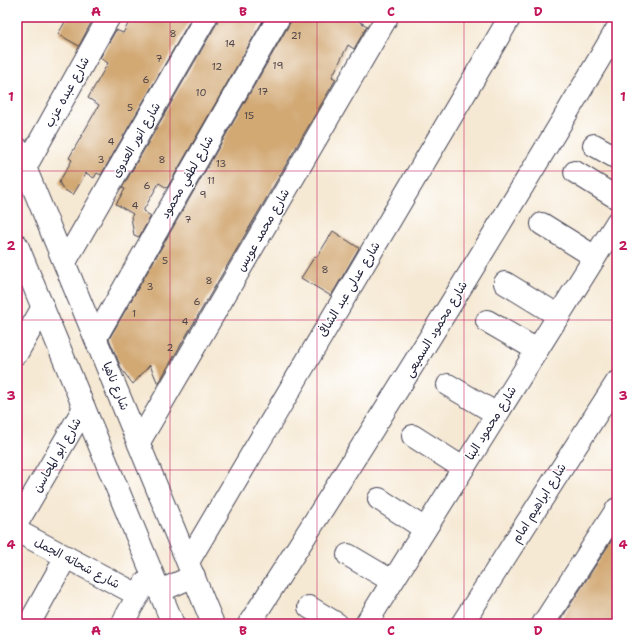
<svg xmlns="http://www.w3.org/2000/svg" width="634" height="641" font-family="'Shantell Sans','Playpen Sans Arabic',sans-serif">
	<style>
		.building { fill: #d2a873 }
		.lines { fill: none; stroke-linecap: round; stroke-linejoin: round }
		.street-casing { stroke: #424052; stroke-width: 24 }
		.secondary-casing { stroke: #424052; stroke-width: 24 }
		.street { stroke: #fff; stroke-width: 22 }
		.secondary { stroke: #fff; stroke-width: 22 }
		.grid { fill: none; stroke: #c2185b; stroke-width: 1; stroke-opacity: 0.55 }
		.labels { text-anchor: middle; stroke-width: 3; stroke-linejoin: round; paint-order: stroke }
		.number-label { font-size: 10px; fill: #4e4449 }
		.street-label { font-size: 12px; fill: #22223b; stroke: #fff }
		.neatline { fill: none; stroke: #c2185b; stroke-width: 1.5 }
		.grid-label { font-size: 13px; text-anchor: middle; font-weight: bold; fill: #c2185b }
	</style>
	<rect width="100%" height="100%" fill="#fff"/>
	<filter id="ink" filterUnits="userSpaceOnUse"><feTurbulence type="fractalNoise" baseFrequency=".025" numOctaves="2"/><feDisplacementMap in="SourceGraphic" scale="8" xChannelSelector="R" yChannelSelector="G"/><feConvolveMatrix kernelMatrix="1 2 1 2 8 2 1 2 1" color-interpolation-filters="sRGB"/></filter>
	<filter id="wash" filterUnits="userSpaceOnUse"><feTurbulence type="fractalNoise" baseFrequency=".012" numOctaves="4" result="noise"/><feDisplacementMap in="SourceGraphic" scale="16" xChannelSelector="R" yChannelSelector="G"/><feGaussianBlur stdDeviation="0.9" result="paint"/><feColorMatrix in="noise" values="0 0 0 0 0 0 0 0 0 0 0 0 0 0 0 0 0 1.4 0 .05"/><feComposite in="paint" operator="in"/></filter>
	<g filter="url(#wash)">
		<rect width="100%" height="100%" fill="#f6e9d4"/>
		<g id="blocks">
			<g class="building">
				<path d="M68 17H85L92 21 79 46 58 34Z"/>
				<path d="M132 17H192L101 175 97 173 94 178 86 173 73 195 63 189 59 182 72 160 69 158 99 105 88 98 108 63 100 58 116 30 123 33Z"/>
				<path d="M218 17H265L167 188 159 183 143 211 151 216 139 237 134 235 131 217 133 214 116 204 125 189 122 188 217 23Z"/>
				<path d="M291 17H352L367 26 354 49 348 45 332 77 336 79 158 384 150 365 133 384 122 370 109 339 290 23Z"/>
				<path d="M333 231 359 248 331 296 301 278 315 256 317 257Z"/>
				<path d="M617 532V616L612 624H558Z"/>
			</g>
		</g>
	</g>
	<g filter="url(#ink)">
		<use href="#blocks" fill-opacity="0" stroke="#424052" stroke-width="1"/>
		<g class="lines">
			<g class="street-casing">
				<g id="street">
					<path d="M594 145 617 158"/>
					<path d="M25 168 109 17"/>
					<path d="M575 172 617 198"/>
					<path d="M542 224 595 257"/>
					<path d="M65 262 206 17"/>
					<path d="M505 283 559 316"/>
					<path d="M487 321 537 350"/>
					<path d="M96 337 279 17"/>
					<path d="M17 353 43 307"/>
					<path d="M448 385 497 414"/>
					<path d="M413 436 463 468"/>
					<path d="M139 442 387 17"/>
					<path d="M379 499 425 529"/>
					<path d="M17 523 84 408"/>
					<path d="M17 531 138 595"/>
					<path d="M348 555 392 581"/>
					<path d="M188 562 510 17"/>
					<path d="M309 607 337 624"/>
					<path d="M29 624 66 557"/>
					<path d="M122 624 145 583"/>
					<path d="M249 624C375 428 498 230 617 29"/>
					<path d="M366 624 617 222"/>
					<path d="M462 624 617 382"/>
					<path d="M543 624 617 509"/>
				</g>
			</g>
			<g class="secondary-casing">
				<g id="secondary">
					<path d="M17 148 213 624"/>
					<path d="M17 245 173 624"/>
					<path d="M160 591 194 576"/>
				</g>
			</g>
			<use href="#street" class="street"/>
			<use href="#secondary" class="secondary"/>
		</g>
	</g>
	<path class="grid" d="M170 17V624M317 17V624M464 17V624M17 171H617M17 320H617M17 470H617"/>
	<g class="labels">
		<g class="number-label">
			<text x="173" y="37">8</text>
			<text x="296" y="39">21</text>
			<text x="230" y="47">14</text>
			<text x="159" y="62">7</text>
			<text x="278" y="69">19</text>
			<text x="217" y="70">12</text>
			<text x="146" y="83">6</text>
			<text x="263" y="95">17</text>
			<text x="201" y="96">10</text>
			<text x="130" y="111">5</text>
			<text x="249" y="119">15</text>
			<text x="111" y="145">4</text>
			<text x="101" y="163">3</text>
			<text x="162" y="163">8</text>
			<text x="221" y="167">13</text>
			<text x="211" y="184">11</text>
			<text x="147" y="189">6</text>
			<text x="203" y="198">9</text>
			<text x="135" y="209">4</text>
			<text x="188" y="223">7</text>
			<text x="165" y="264">5</text>
			<text x="325" y="273">8</text>
			<text x="209" y="284">8</text>
			<text x="150" y="290">3</text>
			<text x="197" y="305">6</text>
			<text x="134" y="317">1</text>
			<text x="185" y="325">4</text>
			<text x="170" y="351">2</text>
		</g>
		<g class="street-label">
			<text transform="translate(67 92) rotate(-61)" y="4">شارع عبده عزب</text>
			<text transform="translate(136 140) rotate(-60)" y="4">شارع انور العدوى</text>
			<text transform="translate(187 177) rotate(-60)" y="4">شارع لطفي محمود</text>
			<text transform="translate(263 230) rotate(-60)" y="4">شارع محمد عويس</text>
			<text transform="translate(349 289) rotate(-59)" y="4">شارع عدلى عبد الشافى</text>
			<text transform="translate(436 329) rotate(-59)" y="4">شارع محمود السميعى</text>
			<text transform="translate(116 386) rotate(68)" y="4">شارع ناهيا</text>
			<text transform="translate(491 423) rotate(-58)" y="4">شارع محمود البنا</text>
			<text transform="translate(57 455) rotate(-60)" y="4">شارع أبو المحاسن</text>
			<text transform="translate(539 503) rotate(-58)" y="4">شارع ابراهيم امام</text>
			<text transform="translate(77 563) rotate(28)" y="4">شارع شحاته الجمل</text>
		</g>
	</g>
	<rect width="634" height="641" fill="none" stroke="#fff" stroke-width="44"/>
	<rect x="22" y="22" width="590" height="597" class="neatline"/>
	<g class="grid-label">
		<text x="96" y="16">A</text>
		<text x="243" y="16">B</text>
		<text x="391" y="16">C</text>
		<text x="538" y="16">D</text>
		<text x="11" y="101">1</text>
		<text x="623" y="101">1</text>
		<text x="11" y="250">2</text>
		<text x="623" y="250">2</text>
		<text x="11" y="400">3</text>
		<text x="623" y="400">3</text>
		<text x="11" y="549">4</text>
		<text x="623" y="549">4</text>
		<text x="96" y="635">A</text>
		<text x="243" y="635">B</text>
		<text x="391" y="635">C</text>
		<text x="538" y="635">D</text>
	</g>
</svg>
